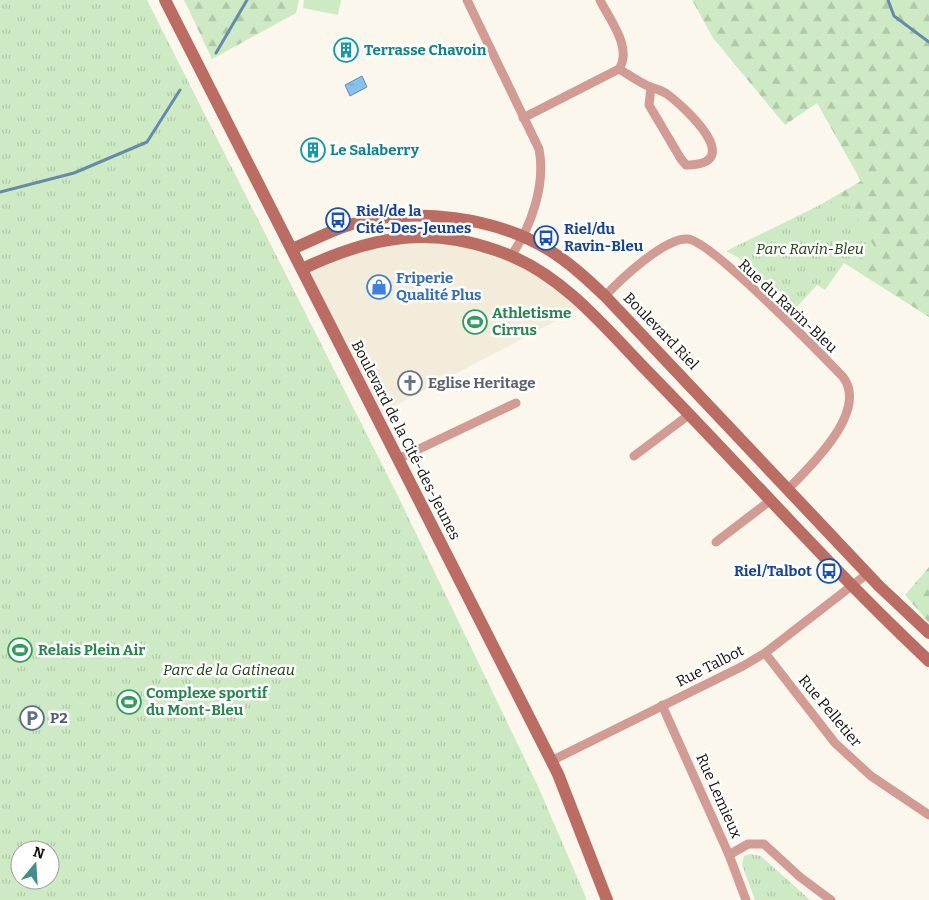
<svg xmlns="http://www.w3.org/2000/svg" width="929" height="900" font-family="Bitter,serif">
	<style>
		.built { fill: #f3ecda }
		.grass { fill: #ceeac5 }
		.forest { fill: url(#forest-firs) }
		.park { fill: url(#park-tufts); fill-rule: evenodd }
		.water { fill: url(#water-ripples); stroke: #648baa }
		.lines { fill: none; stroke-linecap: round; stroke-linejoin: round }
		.stream { stroke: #648baa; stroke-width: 3 }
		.street { stroke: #d29b93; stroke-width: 9 }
		.secondary { stroke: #bb6d63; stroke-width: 12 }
		.labels { text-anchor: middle; stroke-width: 5; stroke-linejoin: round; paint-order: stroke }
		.culture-label { font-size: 15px; font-weight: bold; fill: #0d838f; stroke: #fff; text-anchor: start }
		.transit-label { font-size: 15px; font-weight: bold; fill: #164399; stroke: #fff; text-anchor: start }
		.park-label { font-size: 15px; font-style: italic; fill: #1b430c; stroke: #fff }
		.shop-label { font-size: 15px; font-weight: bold; fill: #366cbe; stroke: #fff; text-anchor: start }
		.street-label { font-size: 15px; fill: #100f0b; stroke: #fff }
		.leisure-label { font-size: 15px; font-weight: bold; fill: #27864d; stroke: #fff; text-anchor: start }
		.worship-label { font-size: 15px; font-weight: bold; fill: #5b616d; stroke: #fff; text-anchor: start }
		.service-label { font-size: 15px; font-weight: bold; fill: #4e5e75; stroke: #fff; text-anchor: start }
	</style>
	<defs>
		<pattern id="forest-firs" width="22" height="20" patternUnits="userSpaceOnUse" patternTransform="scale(1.25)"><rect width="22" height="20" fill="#ceeac5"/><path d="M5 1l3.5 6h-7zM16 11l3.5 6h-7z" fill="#b0c8a8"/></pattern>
		<pattern id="park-tufts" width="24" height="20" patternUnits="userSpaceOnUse" patternTransform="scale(1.25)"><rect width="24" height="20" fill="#ceeac5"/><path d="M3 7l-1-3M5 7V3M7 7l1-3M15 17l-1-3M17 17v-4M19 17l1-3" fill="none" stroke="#b0c8a8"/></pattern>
		<pattern id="water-ripples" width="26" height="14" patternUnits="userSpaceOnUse" patternTransform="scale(1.25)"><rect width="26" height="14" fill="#88c0ee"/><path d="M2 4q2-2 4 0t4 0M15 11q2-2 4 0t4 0" fill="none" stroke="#74a4cb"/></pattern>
	</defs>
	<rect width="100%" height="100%" fill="#fbf7ec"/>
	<path class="built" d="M420 237 511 256 583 307 375 416 302 269 336 253Z"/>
	<path class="grass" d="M304 0H341L338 15 303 8Z"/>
	<g class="forest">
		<path d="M184 0H299L296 13 212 59Z"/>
		<path d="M692 0H929V317L844 263 820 205 861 181 817 103 785 125 713 38Z"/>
		<path d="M929 567V623L905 595Z"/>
	</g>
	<g class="park">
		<path d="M0 0H147L397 494 537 784 587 900H0ZM20 850H50V880H20Z"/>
		<path d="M846 200 878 253 844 263 825 290 817 285 795 309 739 258 726 251 820 205Z"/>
		<path d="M750 854 761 856 810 900H755L742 865 744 856Z"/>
	</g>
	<path class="water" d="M362 76 367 87 350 96 345 85Z"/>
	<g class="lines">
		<g class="stream">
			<path d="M888 0 894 16 929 42"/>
			<path d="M216 53 247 0"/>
			<path d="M0 192 74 173 147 142 180 90"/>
		</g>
		<g class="street">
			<path d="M467 0 539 149C546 185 531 227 511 256"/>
			<path d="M619 69C629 75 639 82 650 87 656 89 661 90 667 94 686 108 747 165 686 165L681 159 649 105 651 87"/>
			<path d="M523 118 619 69C633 48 609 19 600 0"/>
			<path d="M605 296C620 280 665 237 688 239 711 241 821 354 843 377 869 411 810 467 788 489"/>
			<path d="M634 456 690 414"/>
			<path d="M398 459 516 403"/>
			<path d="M716 542 771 500"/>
			<path d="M765 653 835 743 871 776 929 815"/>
			<path d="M662 705 729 855 746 900"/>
			<path d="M551 761 743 666 765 653 867 574"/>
			<path d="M729 855 748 844H764L800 877 831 900"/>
		</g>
		<g class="secondary">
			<path d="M165 0 558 774 607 900"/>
			<path d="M292 249C314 240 333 229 356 223 417 207 495 217 549 250 570 263 588 280 605 296L879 586 929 633"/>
			<path d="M302 269C374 235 435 224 511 256 569 280 611 335 654 378 746 472 833 571 929 661"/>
		</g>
	</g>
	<defs>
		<g id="building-ring" transform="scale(1.25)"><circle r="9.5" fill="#fff" stroke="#0f9aa8" stroke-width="1.5"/><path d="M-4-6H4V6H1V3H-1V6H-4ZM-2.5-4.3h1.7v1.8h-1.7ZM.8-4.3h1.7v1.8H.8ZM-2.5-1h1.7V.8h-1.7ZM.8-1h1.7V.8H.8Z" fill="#0f9aa8"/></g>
		<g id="bus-ring" transform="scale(1.25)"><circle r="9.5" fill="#fff" stroke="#1a4fb4" stroke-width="1.5"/><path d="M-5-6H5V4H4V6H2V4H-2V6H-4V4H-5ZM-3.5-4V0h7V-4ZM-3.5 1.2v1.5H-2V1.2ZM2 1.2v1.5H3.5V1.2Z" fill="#1a4fb4"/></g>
		<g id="shop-ring" transform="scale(1.25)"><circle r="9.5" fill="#fff" stroke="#3f7fe0" stroke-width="1.5"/><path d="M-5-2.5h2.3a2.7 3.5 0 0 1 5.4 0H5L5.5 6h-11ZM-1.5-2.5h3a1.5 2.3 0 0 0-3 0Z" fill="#3f7fe0"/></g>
		<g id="stadium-ring" transform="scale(1.25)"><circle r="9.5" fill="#fff" stroke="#2e9e5b" stroke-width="1.5"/><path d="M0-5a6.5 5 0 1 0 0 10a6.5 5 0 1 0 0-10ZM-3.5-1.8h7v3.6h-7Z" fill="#2e9e5b"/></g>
		<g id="church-ring" transform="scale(1.25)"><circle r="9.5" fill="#fff" stroke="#6b7280" stroke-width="1.5"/><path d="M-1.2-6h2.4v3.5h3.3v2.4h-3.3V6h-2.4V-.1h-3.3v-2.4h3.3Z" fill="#6b7280"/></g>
		<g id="parking-ring" transform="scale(1.25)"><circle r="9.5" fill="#fff" stroke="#5c6f8a" stroke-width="1.5"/><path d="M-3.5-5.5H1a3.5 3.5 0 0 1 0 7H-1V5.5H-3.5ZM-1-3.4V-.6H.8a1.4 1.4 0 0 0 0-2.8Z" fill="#5c6f8a"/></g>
	</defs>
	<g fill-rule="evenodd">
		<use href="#building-ring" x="346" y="50"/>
		<use href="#building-ring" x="313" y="150"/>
		<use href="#bus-ring" x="338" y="220"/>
		<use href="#bus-ring" x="546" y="238"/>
		<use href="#shop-ring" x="379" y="287"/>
		<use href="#stadium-ring" x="475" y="322"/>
		<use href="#church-ring" x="410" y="383"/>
		<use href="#bus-ring" x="829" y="571"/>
		<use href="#stadium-ring" x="20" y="650"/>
		<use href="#stadium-ring" x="129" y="702"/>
		<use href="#parking-ring" x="32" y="718"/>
	</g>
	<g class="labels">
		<g class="culture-label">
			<text x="364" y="55">Terrasse Chavoin</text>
			<text x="330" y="155">Le Salaberry</text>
		</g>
		<g class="transit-label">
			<text x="356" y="216">Riel/de la<tspan x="356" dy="17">Cité-Des-Jeunes</tspan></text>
			<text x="564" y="234">Riel/du<tspan x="564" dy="17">Ravin-Bleu</tspan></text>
			<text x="812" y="576" text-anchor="end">Riel/Talbot</text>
		</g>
		<g class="park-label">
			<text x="810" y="254">Parc Ravin-Bleu</text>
			<text x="229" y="675">Parc de la Gatineau</text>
		</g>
		<g class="shop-label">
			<text x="396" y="283">Friperie<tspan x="396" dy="17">Qualité Plus</tspan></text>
		</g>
		<g class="street-label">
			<text transform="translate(788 306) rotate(43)" y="5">Rue du Ravin-Bleu</text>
			<text transform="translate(661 331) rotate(46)" y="5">Boulevard Riel</text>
			<text transform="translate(406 440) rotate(63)" y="5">Boulevard de la Cité-des-Jeunes</text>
			<text transform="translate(710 666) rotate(-27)" y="5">Rue Talbot</text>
			<text transform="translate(830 711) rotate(50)" y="5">Rue Pelletier</text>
			<text transform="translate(719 796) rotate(66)" y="5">Rue Lemieux</text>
		</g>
		<g class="leisure-label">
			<text x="492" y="318">Athletisme<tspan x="492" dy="17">Cirrus</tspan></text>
			<text x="38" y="655">Relais Plein Air</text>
			<text x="146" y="698">Complexe sportif<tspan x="146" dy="17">du Mont-Bleu</tspan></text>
		</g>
		<g class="worship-label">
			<text x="428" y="388">Eglise Heritage</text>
		</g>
		<g class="service-label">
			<text x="50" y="723">P2</text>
		</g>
	</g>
	<g transform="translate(35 865) rotate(18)"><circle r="24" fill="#ffffff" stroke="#9f9f9d"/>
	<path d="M0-4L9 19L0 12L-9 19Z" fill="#458d8c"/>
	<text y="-8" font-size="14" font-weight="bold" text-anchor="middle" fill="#100f0b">N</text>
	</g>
</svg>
